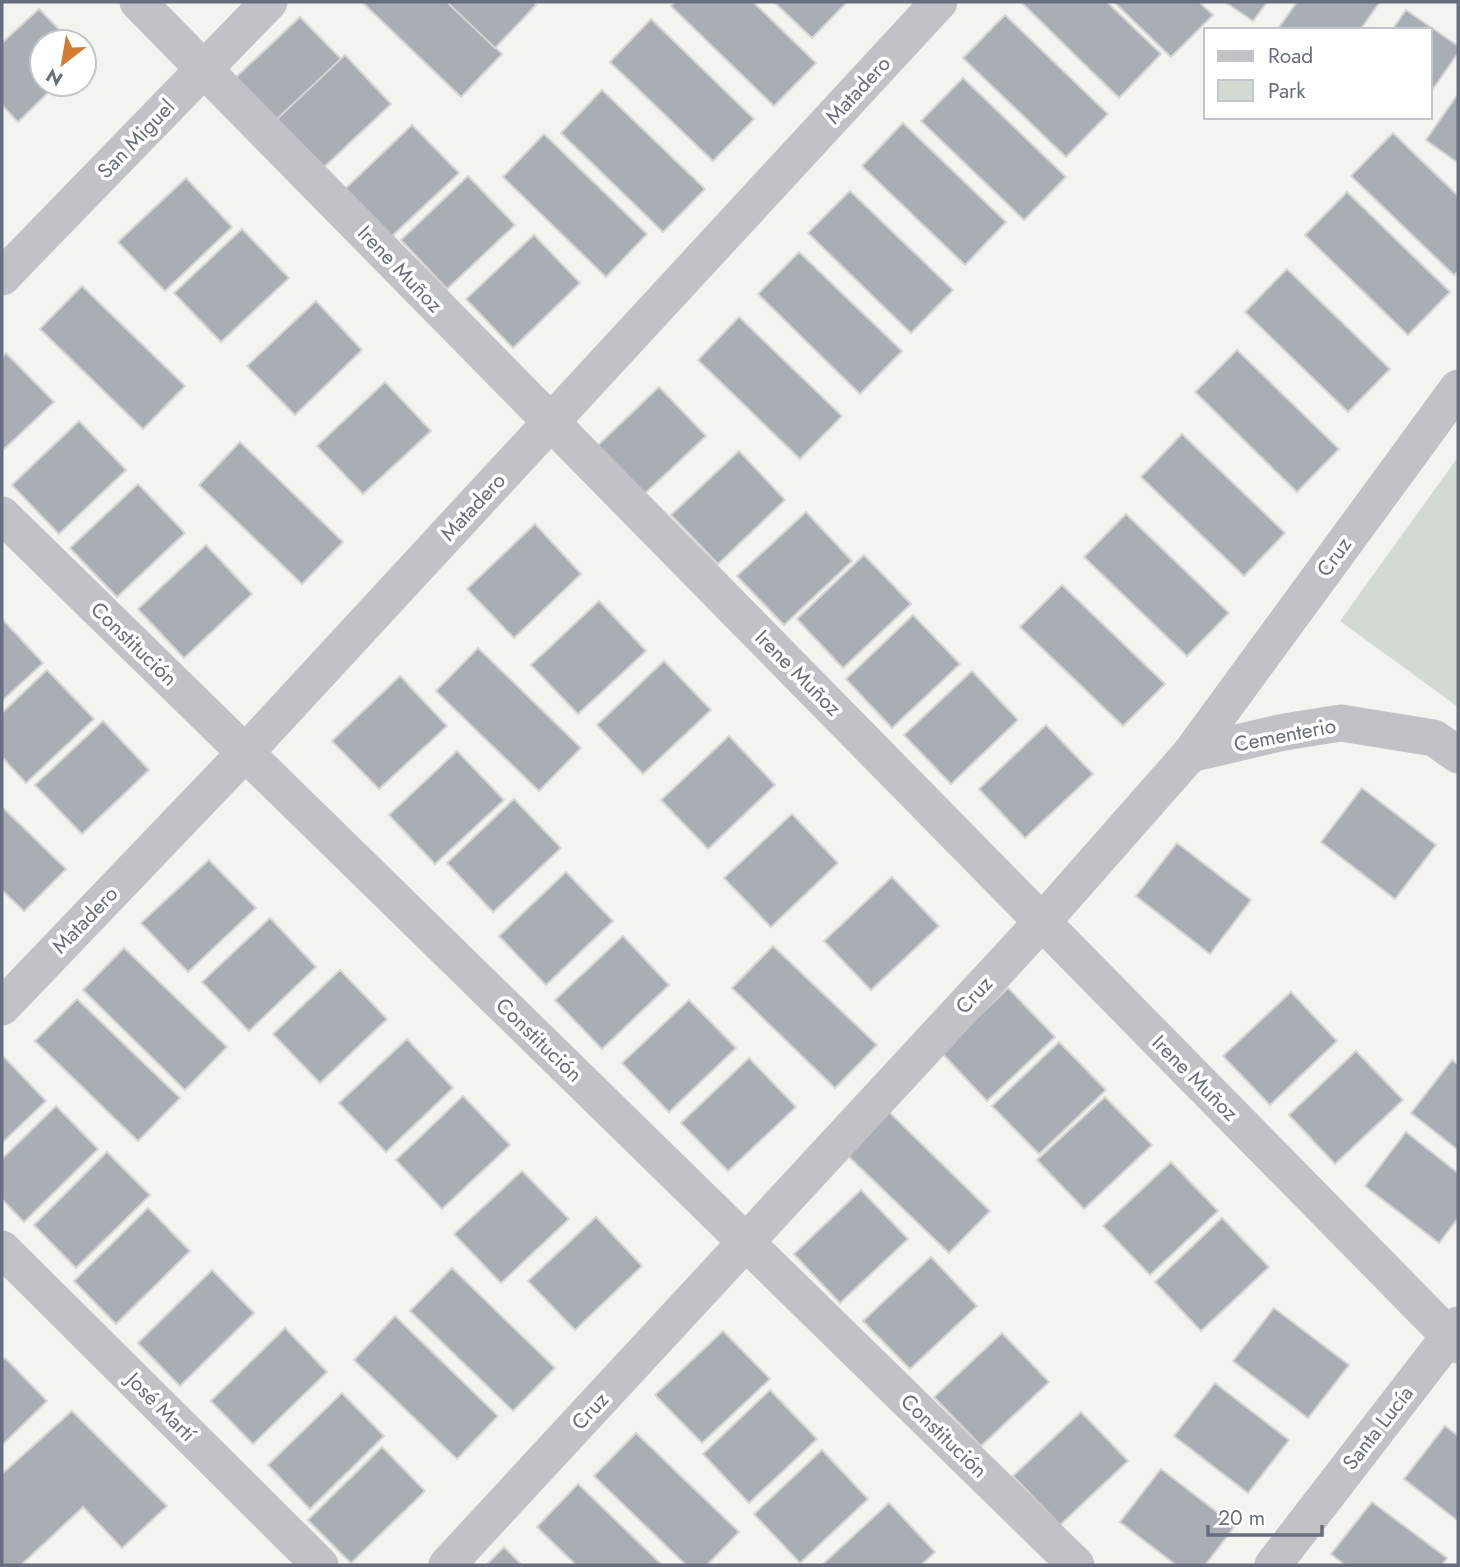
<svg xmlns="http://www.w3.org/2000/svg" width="1460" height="1567" font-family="Jost,sans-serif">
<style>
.green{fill:#d3dad2}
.building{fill:#a9adb4;stroke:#d5d5d3;stroke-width:2}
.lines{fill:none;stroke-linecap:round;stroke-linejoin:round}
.street{stroke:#c0c2c6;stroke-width:37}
.labels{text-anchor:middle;stroke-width:7;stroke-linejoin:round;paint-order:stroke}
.street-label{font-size:21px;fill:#666e7f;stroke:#fff}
</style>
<rect width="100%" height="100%" fill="#f3f4f0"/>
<polygon class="green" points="1458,457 1458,707 1340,621"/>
<g class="building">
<polygon points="362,2 449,2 502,54 461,97"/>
<polygon points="447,2 533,2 536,5 495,48"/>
<polygon points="675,2 753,2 816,63 774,106 671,6"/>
<polygon points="774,2 847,2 812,38"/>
<polygon points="1021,2 1107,2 1161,54 1119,98"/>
<polygon points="1114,2 1199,2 1213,15 1171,57"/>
<polygon points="1225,2 1267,2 1253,21"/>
<polygon points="1297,2 1380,2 1360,30 1277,30"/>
<polygon points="39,9 71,42 42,42 42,84 57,84 18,122 2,105 2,43"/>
<polygon points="1406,10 1458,46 1458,53 1430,93 1430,30 1392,30"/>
<polygon points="1005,15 1108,114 1066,157 963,58"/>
<polygon points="300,17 347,65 280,129 233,80"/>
<polygon points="651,19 754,119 713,161 610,62"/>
<polygon points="345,55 391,104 323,168 277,119"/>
<polygon points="963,78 1066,177 1024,220 921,121"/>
<polygon points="602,90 705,189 663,232 561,133"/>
<polygon points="1458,94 1458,163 1426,140"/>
<polygon points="903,123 1006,222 965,265 862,166"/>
<polygon points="412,125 459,173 391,237 345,189"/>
<polygon points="1393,133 1458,196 1458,271 1454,275 1351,176"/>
<polygon points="544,134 647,234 606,277 503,177"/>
<polygon points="468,176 515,225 447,289 401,240"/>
<polygon points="186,178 232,227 165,291 118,242"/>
<polygon points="850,191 953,290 911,333 808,233"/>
<polygon points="1347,192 1450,292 1408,335 1305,235"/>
<polygon points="242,229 289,278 221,342 174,293"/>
<polygon points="534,235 580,283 513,348 466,299"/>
<polygon points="799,252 902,351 860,394 758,294"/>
<polygon points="1287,269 1390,369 1348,412 1245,312"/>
<polygon points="82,286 185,386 143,429 40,329"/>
<polygon points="316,301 362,350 295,415 247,366"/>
<polygon points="739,317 842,416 800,459 698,360"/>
<polygon points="1237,350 1339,449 1297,492 1195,392"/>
<polygon points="6,353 54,402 2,451 2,358"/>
<polygon points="385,382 431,431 363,494 317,446"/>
<polygon points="659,387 706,436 638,500 591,452"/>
<polygon points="79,421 126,470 59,534 12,485"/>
<polygon points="1182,434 1285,533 1244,576 1141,477"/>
<polygon points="240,442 343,542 302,584 199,485"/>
<polygon points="739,451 785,500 718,564 671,515"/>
<polygon points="138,484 185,533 117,597 70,548"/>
<polygon points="806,512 852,561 784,625 737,576"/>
<polygon points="1126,514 1229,613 1187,656 1084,557"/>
<polygon points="535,524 581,574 514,638 467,589"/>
<polygon points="206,545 252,594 184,658 138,609"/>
<polygon points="864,555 911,604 843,668 797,619"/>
<polygon points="1062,585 1165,684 1123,726 1020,627"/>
<polygon points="599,601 646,651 578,714 531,665"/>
<polygon points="913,615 960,664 892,728 846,679"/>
<polygon points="2,619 43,663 2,701"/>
<polygon points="478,648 581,748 539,791 436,691"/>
<polygon points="664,661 711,710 643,774 597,725"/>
<polygon points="47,670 94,719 26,783 2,757 2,713"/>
<polygon points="972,671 1018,720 951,784 904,735"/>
<polygon points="400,676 447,726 379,789 332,741"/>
<polygon points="103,721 149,770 82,834 35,785"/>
<polygon points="1046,725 1093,774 1025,838 979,789"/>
<polygon points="729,736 775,785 708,849 661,800"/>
<polygon points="457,751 504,800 435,864 389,815"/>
<polygon points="1362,788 1436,845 1395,899 1321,842"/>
<polygon points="514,799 561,848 493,912 447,863"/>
<polygon points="2,807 66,869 24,911 2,890"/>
<polygon points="792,814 838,863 771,927 724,878"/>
<polygon points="1177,843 1251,900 1210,954 1136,896"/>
<polygon points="209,860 256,908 188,972 141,923"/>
<polygon points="566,872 613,921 546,985 499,936"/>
<polygon points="892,877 939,926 871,990 824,941"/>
<polygon points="270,918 316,967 249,1031 202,982"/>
<polygon points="623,936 669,985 602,1049 555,1000"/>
<polygon points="773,946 877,1045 835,1088 732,988"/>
<polygon points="124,948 227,1047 185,1090 83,990"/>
<polygon points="340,970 387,1019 320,1083 273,1034"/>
<polygon points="1008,988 1055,1037 987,1101 941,1052"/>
<polygon points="1291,992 1337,1041 1270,1105 1223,1056"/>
<polygon points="77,999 180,1098 138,1141 35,1041"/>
<polygon points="689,1000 736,1048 669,1112 622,1063"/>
<polygon points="407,1039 453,1088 386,1152 339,1103"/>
<polygon points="1059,1042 1106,1090 1039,1154 992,1106"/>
<polygon points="1356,1051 1403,1100 1335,1164 1289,1115"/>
<polygon points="4,1057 46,1101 2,1143 2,1059"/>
<polygon points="749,1058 796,1107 728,1171 681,1123"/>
<polygon points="1452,1060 1458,1065 1458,1150 1411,1113"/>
<polygon points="463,1096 510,1145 442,1209 396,1160"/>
<polygon points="1105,1097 1152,1145 1084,1209 1037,1160"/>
<polygon points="56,1106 98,1149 24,1222 2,1199 2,1159"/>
<polygon points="888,1111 990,1211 949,1253 846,1154"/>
<polygon points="1406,1132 1458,1173 1458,1218 1439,1243 1365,1186"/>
<polygon points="107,1152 150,1195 76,1268 34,1225"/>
<polygon points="1171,1162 1218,1211 1150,1275 1103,1226"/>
<polygon points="522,1171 569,1219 501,1283 454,1234"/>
<polygon points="861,1190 908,1239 840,1303 794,1254"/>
<polygon points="148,1208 190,1251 116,1324 74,1281"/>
<polygon points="596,1217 642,1266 575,1330 528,1281"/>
<polygon points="1222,1218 1269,1267 1201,1331 1155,1282"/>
<polygon points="931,1257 977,1306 910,1369 863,1321"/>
<polygon points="452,1268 555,1368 513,1411 410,1311"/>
<polygon points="212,1270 254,1313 180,1386 138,1343"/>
<polygon points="1274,1308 1349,1365 1308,1418 1233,1361"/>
<polygon points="395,1316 498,1416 457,1459 354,1360"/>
<polygon points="285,1328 327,1372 253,1444 211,1401"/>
<polygon points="723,1331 770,1379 702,1443 655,1395"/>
<polygon points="1002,1333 1049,1382 981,1446 934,1397"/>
<polygon points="5,1358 47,1401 2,1445 2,1361"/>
<polygon points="1215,1383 1289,1440 1248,1493 1174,1436"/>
<polygon points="770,1390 817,1439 749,1503 703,1454"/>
<polygon points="342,1393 384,1436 310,1509 268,1465"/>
<polygon points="72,1411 167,1506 122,1548 83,1507 21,1565 2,1565 2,1474"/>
<polygon points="1081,1412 1128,1461 1060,1525 1013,1476"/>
<polygon points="1445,1426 1458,1436 1458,1521 1404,1479"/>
<polygon points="636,1433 739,1532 707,1565 686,1565 594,1476"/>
<polygon points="382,1447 425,1491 351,1563 308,1520"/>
<polygon points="822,1450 868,1499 800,1563 754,1514"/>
<polygon points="1161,1469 1235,1526 1205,1565 1176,1565 1120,1522"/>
<polygon points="578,1484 662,1565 576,1565 537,1527"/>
<polygon points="1372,1502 1447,1558 1442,1565 1345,1565 1331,1554"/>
<polygon points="889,1503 935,1552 921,1565 822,1565"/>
<polygon points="504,1547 522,1565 486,1565"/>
</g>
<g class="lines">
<g class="street">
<polyline points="138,2 1458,1345"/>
<polyline points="2,277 269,2"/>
<polyline points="2,515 1076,1565"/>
<polyline points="1190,754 1284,732 1341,723 1434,738 1458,755"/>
<polyline points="2,1007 245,753 939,2"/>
<polyline points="2,1249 320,1565"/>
<polyline points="447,1565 1042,922 1190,754 1458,388"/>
<polyline points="1273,1565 1458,1325"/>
</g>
</g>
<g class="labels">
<g class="street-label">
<text transform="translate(858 90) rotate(-47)" y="7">Matadero</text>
<text transform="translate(136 139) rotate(-46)" y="7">San Miguel</text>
<text transform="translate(400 269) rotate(46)" y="7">Irene Muñoz</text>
<text transform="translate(473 507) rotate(-47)" y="7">Matadero</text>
<text transform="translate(1334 557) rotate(-54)" y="7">Cruz</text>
<text transform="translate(134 644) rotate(44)" y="7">Constitución</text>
<text transform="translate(798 673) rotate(45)" y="7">Irene Muñoz</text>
<text transform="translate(1285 735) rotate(-11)" y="7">Cementerio</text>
<text transform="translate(85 920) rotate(-46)" y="7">Matadero</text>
<text transform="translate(974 995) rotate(-47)" y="7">Cruz</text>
<text transform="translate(539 1040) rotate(44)" y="7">Constitución</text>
<text transform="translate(1195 1078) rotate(45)" y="7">Irene Muñoz</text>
<text transform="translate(161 1407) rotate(45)" y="7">José Martí</text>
<text transform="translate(590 1411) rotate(-47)" y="7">Cruz</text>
<text transform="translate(1378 1428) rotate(-52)" y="7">Santa Lucía</text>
<text transform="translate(944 1436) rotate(44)" y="7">Constitución</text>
</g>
</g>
<rect width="1460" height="1567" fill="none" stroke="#666e7f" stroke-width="7"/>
<rect x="1204" y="28" width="228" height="91" fill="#ffffff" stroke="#c2c5cc" stroke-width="2"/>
<rect x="1218" y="51" width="35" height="10" fill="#c0c2c6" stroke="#c2c5cc" stroke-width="2"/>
<text x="1268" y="63" font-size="21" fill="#666e7f">Road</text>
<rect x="1218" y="80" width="35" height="21" fill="#d3dad2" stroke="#c2c5cc" stroke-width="2"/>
<text x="1268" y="98" font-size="21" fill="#666e7f">Park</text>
<g transform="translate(63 63) rotate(211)"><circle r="33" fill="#ffffff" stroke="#c2c5cc" stroke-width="2"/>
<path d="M0-5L12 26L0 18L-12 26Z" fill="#d27b32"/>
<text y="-10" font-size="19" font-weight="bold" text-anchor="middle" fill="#666e7f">N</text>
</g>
<path d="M1208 1525v10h114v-10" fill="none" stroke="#666e7f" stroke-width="3.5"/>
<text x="1218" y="1525" font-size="21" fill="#666e7f" stroke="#ffffff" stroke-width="5" paint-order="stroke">20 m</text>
</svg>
